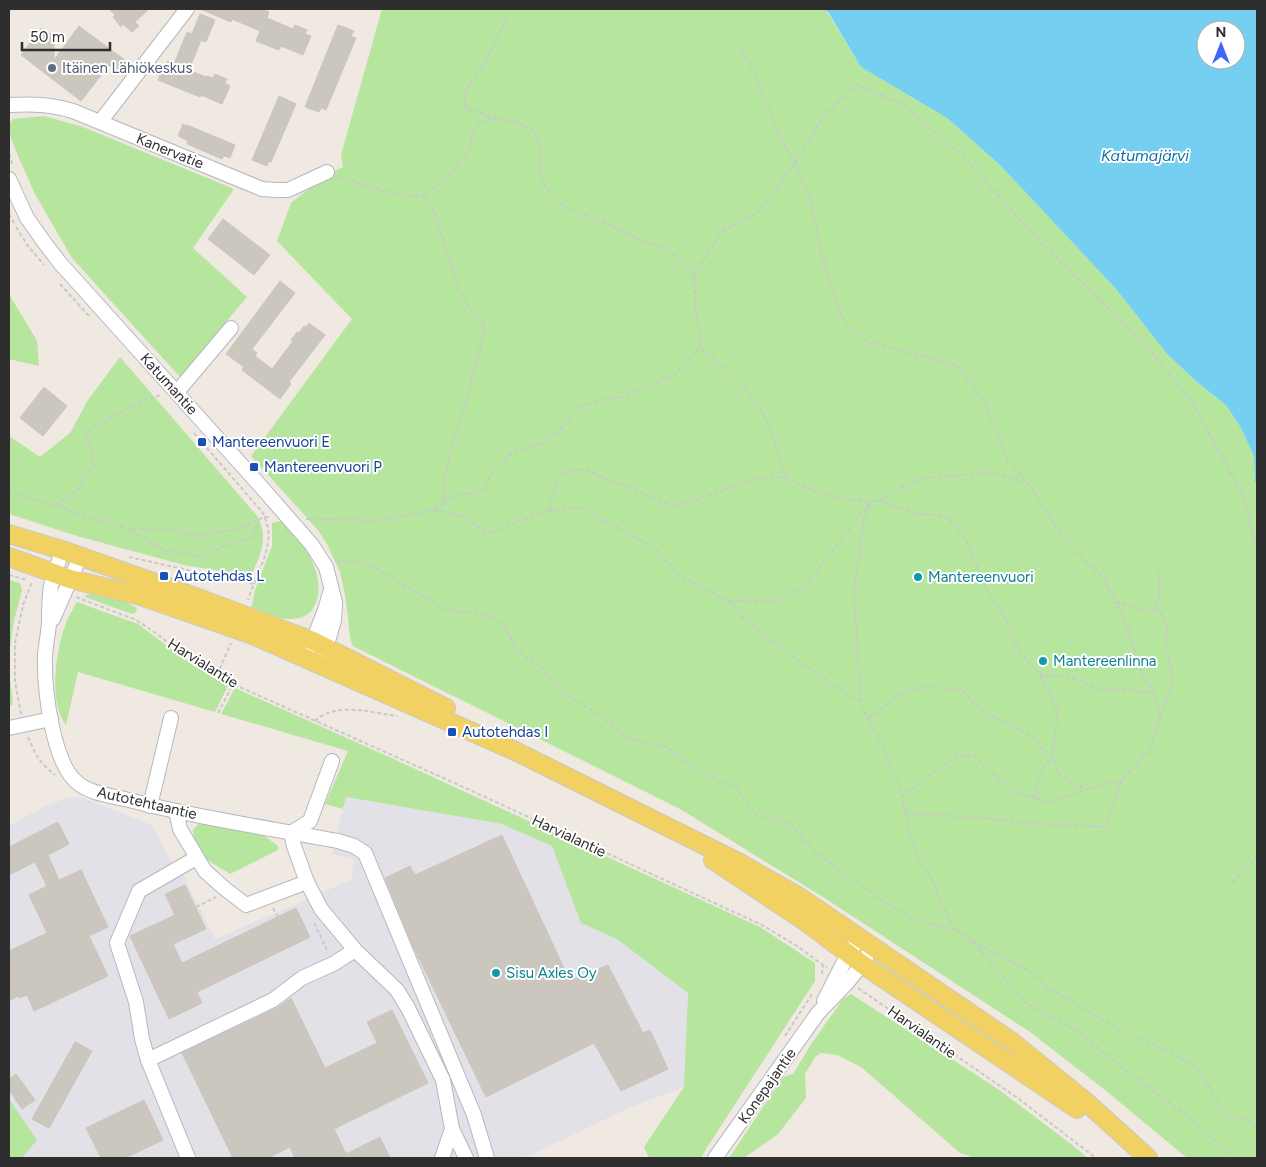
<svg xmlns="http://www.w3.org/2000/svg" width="1266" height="1167" font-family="Figtree,sans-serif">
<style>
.industrial{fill:#e3e1e8}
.green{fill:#b6e59e}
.water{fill:#75cff0;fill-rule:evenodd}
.building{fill:#cbc7bf;stroke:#cbc5ba}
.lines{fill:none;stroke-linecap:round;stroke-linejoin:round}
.minor-casing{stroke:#b4b7c1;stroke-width:16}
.major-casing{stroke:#c9c9c9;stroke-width:20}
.path{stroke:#c9c9c9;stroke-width:2;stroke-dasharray:4 2.5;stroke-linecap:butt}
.minor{stroke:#fff;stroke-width:14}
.major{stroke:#f2d163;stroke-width:18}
.service-dot{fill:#5c6f8a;stroke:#fff;stroke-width:2}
.transit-dot{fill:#1a4fb4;stroke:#fff;stroke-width:2}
.culture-dot{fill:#0f9aa8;stroke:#fff;stroke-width:2}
.labels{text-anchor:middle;stroke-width:4;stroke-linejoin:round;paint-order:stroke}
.service-label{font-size:15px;fill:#4e5e75;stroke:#fff;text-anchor:start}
.street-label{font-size:15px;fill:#2e2e2e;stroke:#fff}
.transit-label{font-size:15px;fill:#164399;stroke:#fff;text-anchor:start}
.culture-label{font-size:15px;fill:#0d838f;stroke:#fff;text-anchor:start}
.water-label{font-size:16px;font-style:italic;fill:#0d6fa3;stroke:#fff}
</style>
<rect width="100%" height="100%" fill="#efe9e1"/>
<polygon class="industrial" points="70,797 83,798 152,825 177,873 182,872 215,939 351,880 354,859 332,854 346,797 502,824 552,846 582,923 617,939 688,993 684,1087 631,1107 525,1158 22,1158 37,1140 9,1101 9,826 47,805"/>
<g class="green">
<polygon points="382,9 821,9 827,12 861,67 947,118 1000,165 1116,289 1167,354 1197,382 1226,405 1241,428 1254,456 1255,482 1257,483 1257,1158 1187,1158 1105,1090 1030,1032 823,897 680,809 353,646 350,638 348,617 345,595 340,572 326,542 317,529 251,456 352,319 277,241 291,203 325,176 343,167 341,155"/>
<polygon points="44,116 83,127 234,189 193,248 247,297 180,377 72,258 35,194 19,158 9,133 9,124 13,119"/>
<polygon points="9,294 37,341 39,366 9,359"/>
<path d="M120,357L258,517C261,523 263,530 263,537C264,547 256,567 250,576L184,565L77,536L9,514V436L40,457L70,433L88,400Z"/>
<path d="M281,521C291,532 302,543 310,557C316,568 320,582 318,595C312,631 274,618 251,610L255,590L272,546V523Z"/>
<polygon points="9,580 20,583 22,590 14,621 9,655 9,673 13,701 12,705 9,706"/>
<polygon points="94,594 118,598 137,608 135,613 132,614 85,597 86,595"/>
<path d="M77,602L138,624L191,664L228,686L215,712L78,672L66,725C48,702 56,649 66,623C69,615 73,609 77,602Z"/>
<polygon points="235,688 387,756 760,927 815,963 815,981 706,1149 701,1158 649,1158 644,1147 684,1087 688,993 617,939 581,923 552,846 502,824 346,797 343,809 325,804 348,751 221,714"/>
<polygon points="199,823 259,832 278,846 278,850 230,874 206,859 195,845 193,830"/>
<polygon points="851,994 998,1089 1067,1141 1088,1158 975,1158 960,1153 861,1067 837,1055 821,1053 815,1057 805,1074 806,1098 778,1134 744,1158 729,1158 783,1077 793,1074 812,1043 843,999"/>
<polygon points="9,1099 37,1140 22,1158 9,1158"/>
</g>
<path class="water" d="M821,9H1257V483L1255,482L1254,456L1241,428L1226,405L1197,382L1167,354L1116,289L1000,165L947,118L861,67L828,12ZM1206,30H1236V60H1206Z"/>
<g class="building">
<polygon points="109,9 149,9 135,22 139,26 132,32 123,24 121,27 113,17 115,15"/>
<polygon points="200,9 261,9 269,12 267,18 293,29 295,25 307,30 305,34 311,36 303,55 281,46 279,50 256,41 260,31 232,19 231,22"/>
<polygon points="200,14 215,20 206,42 201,40 189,70 206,77 207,76 213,78 215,74 227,79 225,83 230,86 222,104 201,95 200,97 158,80 165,64 166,64 168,61 174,64 187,32 192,34"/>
<polygon points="338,25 354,31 351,36 356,38 326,110 321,108 319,112 305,107"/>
<polygon points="79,26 126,61 118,71 109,65 81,101 21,55 40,29 44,29 54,36 54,60"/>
<polygon points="279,96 296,104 271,162 269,161 267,166 252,160"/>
<polygon points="183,124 186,126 187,125 235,145 230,158 224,156 222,159 187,144 188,141 178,136"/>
<polygon points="223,219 270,255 254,275 208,239"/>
<polygon points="280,281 295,293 252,349 257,353 255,356 272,369 293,341 291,340 297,332 299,333 304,326 306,327 309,323 325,335 289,382 291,384 280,399 242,370 244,367 226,354"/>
<polygon points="44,387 67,406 43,436 20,418"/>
<polygon points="58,822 69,844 48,855 59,880 81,870 108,927 89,936 108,976 34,1011 27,995 19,998 18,996 9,1001 9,951 47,933 29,895 47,886 35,862 9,875 9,847"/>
<polygon points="502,835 570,981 608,965 643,1033 650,1030 668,1069 621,1091 594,1043 486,1097 413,946 385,878 410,866 415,875"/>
<polygon points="185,885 206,929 173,944 182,963 296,908 310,937 197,992 202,1003 169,1019 130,936 175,915 165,894"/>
<polygon points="291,998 325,1068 377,1043 367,1022 392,1010 428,1083 334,1129 346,1154 380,1137 390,1158 295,1158 290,1147 268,1158 233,1158 182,1053 277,1008"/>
<polygon points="75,1042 92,1051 49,1128 32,1119"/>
<polygon points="16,1074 35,1100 22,1109 9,1090 9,1079"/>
<polygon points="144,1100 163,1140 125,1158 101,1158 86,1128"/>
</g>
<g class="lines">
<g class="minor-casing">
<g id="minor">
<path d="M9,105C33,104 49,104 73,111L262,189L276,190H288L327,172"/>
<polyline points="100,122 187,9"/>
<polyline points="9,179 27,218 44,242 60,263 256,481 312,545 326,567 335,602 334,620 324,655"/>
<polyline points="177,392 231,328"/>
<path d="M62,550C59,562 54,574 51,586C49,598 49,612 49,624C48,634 46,644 45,655C44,686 52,765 79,784C92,794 113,796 129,800C198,818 269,828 338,841L354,846L365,853L474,1115L487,1158"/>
<polyline points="53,619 80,557"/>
<polyline points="309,651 325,610 330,593"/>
<polyline points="9,728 51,719"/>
<polyline points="150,806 171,718"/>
<polyline points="176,811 180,829 205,871 224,888 246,905 307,882 294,846 291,833 310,821 332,761"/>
<polyline points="307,882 321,909 355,950 397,990 408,1008 443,1080 452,1129 442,1158"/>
<polyline points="824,1001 848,954 854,946"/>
<polyline points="148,1060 273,1000 302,978 333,964 355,950"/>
<polyline points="452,1129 466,1158"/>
<polyline points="188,1158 148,1060 142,1039 136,1002 117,943 139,891 196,858"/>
<polyline points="715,1158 818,1013 847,983 862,964 872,947"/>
</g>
</g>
<g class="major-casing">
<g id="major">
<polyline points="9,534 62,550 198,598 313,641 446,708"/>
<polyline points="9,557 70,579 141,596 253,635 515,751 738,862 801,898 1011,1041 1085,1101 1148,1158"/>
<polyline points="713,860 806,922 862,964 1077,1109"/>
</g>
</g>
<g class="path">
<polyline points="742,50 759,83 779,136 795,163 811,200 819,244 831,284 844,321 866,341 958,366 983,400 1008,460 1028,483 1068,545 1104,578 1128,627 1141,673 1154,693 1160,716 1150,749 1122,780 1086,789 1061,778 1052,758 1058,711 1040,674 1019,652 1009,624 989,594 965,538 949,519 938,515 918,514 878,501"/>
<polyline points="496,118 465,108 465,92 486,61 507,18"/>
<polyline points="9,154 13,166"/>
<path d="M339,176C360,183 400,199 421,195"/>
<polyline points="9,214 14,223"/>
<polyline points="16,227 28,246 44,265"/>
<polyline points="694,275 721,232 760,211 795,163 825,114 857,85 902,104 963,156 1041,243 1094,294 1153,354 1193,404 1243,496 1257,549"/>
<polyline points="60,284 89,316"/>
<path d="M194,433L263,513C264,516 266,520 267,524C274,547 255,578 248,600"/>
<polyline points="9,490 25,497 56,505 86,517 110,523 130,530 166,528 198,536 212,533 236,530 264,517 271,517"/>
<polyline points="872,501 878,501 898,489 920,479 943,476 995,473 1028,483"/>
<polyline points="56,505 76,491 93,466 93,457 86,437 86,431 147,399 161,395"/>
<polyline points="443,505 445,477 451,450 463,413 484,333 483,322 466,304 457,282 434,210 422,195 426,194 445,180 469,150 475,129 482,121 498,119 517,122 535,132 540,147 539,173 549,192 564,207 599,220 630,235 664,249 679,258 694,275 696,311 701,347"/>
<polyline points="435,510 460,515 488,533 548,511 580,508 623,530 654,548 683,578 728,601 742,617 805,666 860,702"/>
<polyline points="548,511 555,486 563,473 583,469 671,505 697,500 759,478 786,477"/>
<path d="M306,519H350L376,521L434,510L460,493L474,494L484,489L492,473L514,451L543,443L560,430L578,408L602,400L622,397L676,374L693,355L701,348C730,373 753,391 770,428C775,438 782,473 788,478C798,487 835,498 849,500C856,500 864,500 872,501L864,519L854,591L858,654L860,702L886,754L901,790L909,829L916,854L933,881L938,897L951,922L957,930L971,940L1025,1002L1076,1030L1114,1061L1181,1112L1236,1158"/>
<polyline points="131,531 163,550 201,556 237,541 253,539 258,521"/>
<polyline points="129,557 192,571 229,577 253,584"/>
<polyline points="337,562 361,562 379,570 444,609 491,616 505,627 518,652 543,668 561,692 598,714 629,739 668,747 700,773 735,787 755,814 790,824 814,851 836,868 891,906 920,922 957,930"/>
<polyline points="9,575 27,580"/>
<polyline points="76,597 136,620 153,631 179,651 217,675 233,684 459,785 762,925 797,946 827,968"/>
<polyline points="728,601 772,601 803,588 869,504"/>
<path d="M1116,602L1152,612C1163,601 1160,581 1158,567"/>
<polyline points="1157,607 1167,626 1166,642 1173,681 1160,716"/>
<polyline points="1040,674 1068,677 1102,690 1125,689 1154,693"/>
<polyline points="217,675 231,643"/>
<polyline points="218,713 233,684"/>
<polyline points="21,714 15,682 15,643 23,605 32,582"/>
<path d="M868,718C882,709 897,694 914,689C928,686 947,689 961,689L983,713L1007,722L1030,736L1052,758L1042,769L1034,798"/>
<path d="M315,721C336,701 372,713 397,716"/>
<path d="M28,737C36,756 39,762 55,775"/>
<polyline points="902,796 957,755 975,757 1014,793 1051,802 1086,789"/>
<polyline points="906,813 983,818 1038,824 1106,827 1122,780"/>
<polyline points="1228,887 1257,857"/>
<polyline points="196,907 216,897"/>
<polyline points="273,908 278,917"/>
<polyline points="314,923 328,952"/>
<polyline points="973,941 1031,972 1050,990 1072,1001 1121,1031 1164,1049 1199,1069 1225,1114 1247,1120 1257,1129"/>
<polyline points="822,974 823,964"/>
<polyline points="858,988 1019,1099 1096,1158"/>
<polyline points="785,1036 812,994"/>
</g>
<use href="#minor" class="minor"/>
<use href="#major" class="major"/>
</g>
<circle class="service-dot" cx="52" cy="68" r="5"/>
<g class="transit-dot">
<rect x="197" y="437" width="10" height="10" rx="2.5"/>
<rect x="249" y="462" width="10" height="10" rx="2.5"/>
<rect x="159" y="571" width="10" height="10" rx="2.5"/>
<rect x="447" y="727" width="10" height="10" rx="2.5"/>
</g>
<g class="culture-dot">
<circle cx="918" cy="577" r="5"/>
<circle cx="1043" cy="661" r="5"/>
<circle cx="496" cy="973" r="5"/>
</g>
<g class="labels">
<g class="service-label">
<text x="62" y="73">Itäinen Lähiökeskus</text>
</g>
<g class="street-label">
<text transform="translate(170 151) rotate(22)" y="5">Kanervatie</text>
<text transform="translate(169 384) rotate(48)" y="5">Katumantie</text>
<text transform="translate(203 663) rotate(32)" y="5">Harvialantie</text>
<text transform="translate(147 803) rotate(13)" y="5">Autotehtaantie</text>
<text transform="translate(569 836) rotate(25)" y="5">Harvialantie</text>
<text transform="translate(922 1032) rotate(35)" y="5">Harvialantie</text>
<text transform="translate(767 1086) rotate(-55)" y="5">Konepajantie</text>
</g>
<g class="transit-label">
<text x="212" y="447">Mantereenvuori E</text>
<text x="264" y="472">Mantereenvuori P</text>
<text x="174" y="581">Autotehdas L</text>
<text x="462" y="737">Autotehdas I</text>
</g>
<g class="culture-label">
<text x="928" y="582">Mantereenvuori</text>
<text x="1053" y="666">Mantereenlinna</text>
<text x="506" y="978">Sisu Axles Oy</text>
</g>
<g class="water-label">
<text x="1145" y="161">Katumajärvi</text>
</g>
</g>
<rect width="1266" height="1167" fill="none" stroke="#2e2e2e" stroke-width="20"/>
<g transform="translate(1221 45)"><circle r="24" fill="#ffffff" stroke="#ababab"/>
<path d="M0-4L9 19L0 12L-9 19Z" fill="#4264fb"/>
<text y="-8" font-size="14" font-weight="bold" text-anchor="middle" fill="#2e2e2e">N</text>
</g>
<path d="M22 42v8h88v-8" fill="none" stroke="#2e2e2e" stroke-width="2.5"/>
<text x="30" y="42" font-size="15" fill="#2e2e2e" stroke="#ffffff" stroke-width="4" paint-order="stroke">50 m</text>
</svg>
